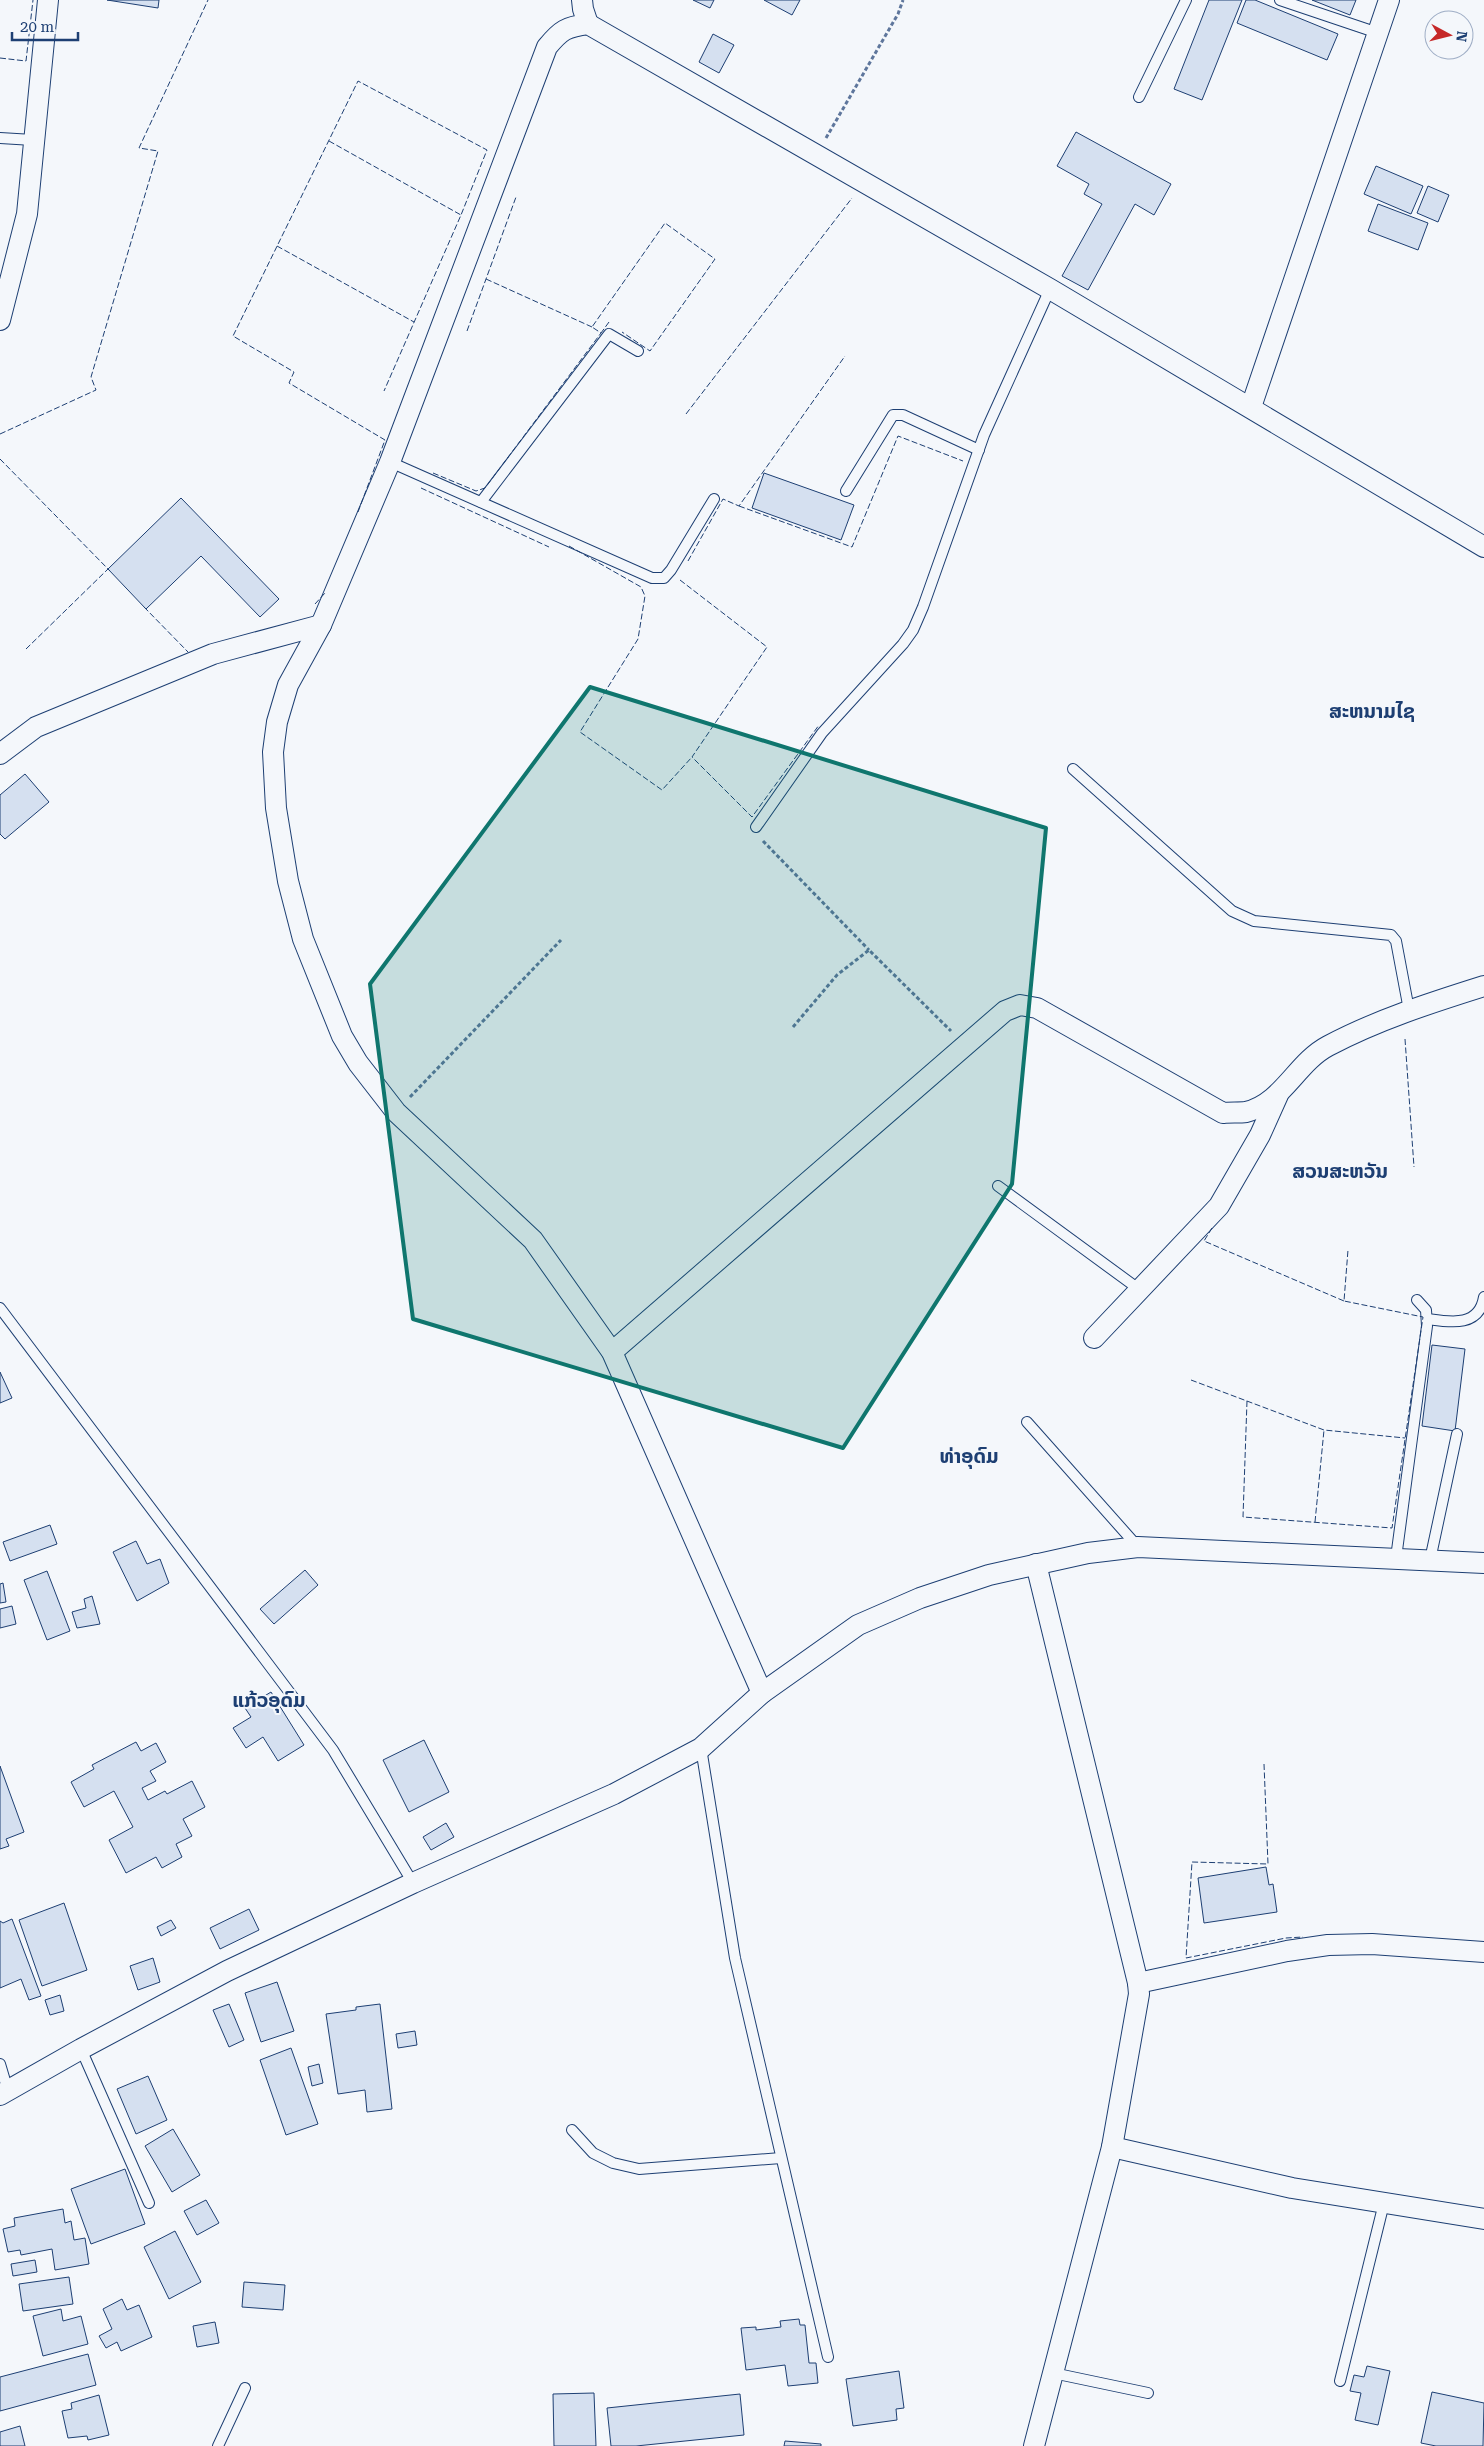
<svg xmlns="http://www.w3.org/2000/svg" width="1484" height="2446" font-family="'Roboto Serif','Noto Sans Lao',serif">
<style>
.building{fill:#d5e0f0;stroke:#1d3f73}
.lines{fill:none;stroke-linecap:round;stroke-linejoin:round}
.service-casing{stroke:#1d3f73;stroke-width:12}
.minor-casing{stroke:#1d3f73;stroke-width:22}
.path{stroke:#5e769c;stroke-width:3;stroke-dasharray:4 2.5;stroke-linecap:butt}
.service{stroke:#f4f7fb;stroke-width:10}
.minor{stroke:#f4f7fb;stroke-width:20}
.fence{stroke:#1d3f73;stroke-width:1;stroke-dasharray:6 2.5;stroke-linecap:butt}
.marked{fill:#0f766e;fill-opacity:0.2;stroke:#0f766e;stroke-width:4;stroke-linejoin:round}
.labels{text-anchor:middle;stroke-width:4;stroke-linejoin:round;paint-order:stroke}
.quarter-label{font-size:20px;font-weight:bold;fill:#1d3f73;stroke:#f4f7fb}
</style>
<rect width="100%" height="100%" fill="#f4f7fb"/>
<g class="building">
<polygon points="107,0 159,0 158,8"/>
<polygon points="693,0 714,0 710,8"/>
<polygon points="764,0 800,0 792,15"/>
<polygon points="1209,0 1242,0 1202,100 1174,89"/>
<polygon points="1246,0 1255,0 1338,34 1327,60 1237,23"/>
<polygon points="1312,0 1356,0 1350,15"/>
<polygon points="713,34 734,45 719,73 699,62"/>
<polygon points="1076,132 1171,184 1154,215 1135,204 1088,290 1062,276 1102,204 1084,194 1089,184 1057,166"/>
<polygon points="1376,166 1423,186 1411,214 1364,194"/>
<polygon points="1428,186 1449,195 1438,222 1417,213"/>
<polygon points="1378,204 1428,223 1418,250 1368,231"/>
<polygon points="764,473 854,505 841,540 752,508"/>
<polygon points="181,498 279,599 260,617 201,556 146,609 108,569"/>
<polygon points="25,774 49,802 5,839 0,834 0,795"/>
<polygon points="1432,1345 1465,1349 1455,1431 1422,1426"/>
<polygon points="0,1372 12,1398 0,1403"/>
<polygon points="50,1525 57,1544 10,1561 3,1542"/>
<polygon points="136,1541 147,1564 160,1559 169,1583 137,1601 113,1552"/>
<polygon points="305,1570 318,1585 274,1624 260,1609"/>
<polygon points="47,1571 70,1631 47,1640 24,1580"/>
<polygon points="3,1583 6,1602 0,1603 0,1584"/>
<polygon points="92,1596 100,1624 77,1628 72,1612 86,1608 84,1599"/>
<polygon points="12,1606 16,1624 0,1628 0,1609"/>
<polygon points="271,1692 304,1745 278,1761 263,1737 246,1748 233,1728 251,1717 245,1708"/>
<polygon points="424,1740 449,1792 409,1812 383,1760"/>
<polygon points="136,1742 141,1751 156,1743 166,1762 150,1771 156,1781 142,1788 148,1800 165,1791 167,1794 192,1781 205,1807 183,1819 192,1836 176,1844 182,1857 162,1868 156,1857 126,1873 109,1840 133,1827 114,1791 84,1807 71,1782 94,1769 92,1765"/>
<polygon points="0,1766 24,1832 6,1839 9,1846 0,1849"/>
<polygon points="446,1823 454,1837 431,1850 423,1837"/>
<polygon points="1266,1867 1269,1885 1273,1884 1277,1912 1204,1923 1198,1878"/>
<polygon points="64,1903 87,1970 42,1986 19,1920"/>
<polygon points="249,1909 259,1930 220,1949 210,1928"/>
<polygon points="12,1919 41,1996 29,2000 21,1979 0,1988 0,1921 3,1923"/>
<polygon points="171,1920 176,1928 161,1936 157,1927"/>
<polygon points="153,1958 160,1982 138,1990 130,1966"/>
<polygon points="277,1982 294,2031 261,2042 245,1993"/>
<polygon points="60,1995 64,2011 50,2015 45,2000"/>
<polygon points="229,2004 244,2040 229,2047 213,2010"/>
<polygon points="380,2004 392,2109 367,2112 365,2090 338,2094 326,2014 356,2010 356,2007"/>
<polygon points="415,2031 417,2045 398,2048 396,2034"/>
<polygon points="291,2048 318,2124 286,2135 260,2060"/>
<polygon points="319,2064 323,2083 312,2086 308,2067"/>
<polygon points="148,2076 167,2120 136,2134 117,2089"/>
<polygon points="173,2129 200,2175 172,2192 145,2146"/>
<polygon points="125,2169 145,2224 91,2244 71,2189"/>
<polygon points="206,2200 219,2223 197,2235 184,2211"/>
<polygon points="63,2209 65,2223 71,2221 74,2240 85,2238 89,2264 55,2270 52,2249 21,2255 20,2250 8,2252 3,2229 15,2226 14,2218"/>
<polygon points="175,2231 201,2282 169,2299 144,2247"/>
<polygon points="35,2260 37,2272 13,2276 11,2264"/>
<polygon points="69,2277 73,2304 23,2311 19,2284"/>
<polygon points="244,2282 285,2285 283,2310 242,2307"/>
<polygon points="122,2299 127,2310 139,2305 152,2337 121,2351 117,2342 106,2348 99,2336 112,2329 103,2309"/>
<polygon points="61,2309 63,2321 81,2316 88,2344 43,2356 33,2316"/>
<polygon points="799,2319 800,2325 805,2325 809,2363 816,2363 818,2383 788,2386 785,2365 746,2370 741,2328 756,2327 756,2330 781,2327 780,2321"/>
<polygon points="215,2322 219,2343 197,2347 193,2326"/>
<polygon points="88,2354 96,2385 0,2411 0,2377"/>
<polygon points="1367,2366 1390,2371 1378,2425 1355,2420 1361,2393 1350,2391 1354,2375 1364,2377"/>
<polygon points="899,2371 904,2408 896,2409 897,2420 853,2426 846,2379"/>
<polygon points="1432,2392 1484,2403 1483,2446 1436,2446 1421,2443"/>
<polygon points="594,2393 596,2446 554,2446 553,2394"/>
<polygon points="740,2394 744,2435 636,2446 611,2446 607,2408"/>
<polygon points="99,2395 109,2435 88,2440 87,2436 68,2438 62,2411 72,2409 71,2403"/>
<polygon points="20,2426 25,2446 0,2446 0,2432"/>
<polygon points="785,2441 821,2444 821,2446 784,2446"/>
</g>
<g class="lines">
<g class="service-casing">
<g id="service">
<polyline points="1280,0 1378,33"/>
<polyline points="1139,97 1186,0"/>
<polyline points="0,138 33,140"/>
<polyline points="390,462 652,578 664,578 671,570 714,499"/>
<polyline points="846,491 893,415 903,415 979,450"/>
<polyline points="481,502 609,334 638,351"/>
<polyline points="1073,769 1223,903 1232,911 1254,921 1391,935 1396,941 1409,1010"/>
<polyline points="756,827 822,733 903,644 913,630 923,607 984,435 1050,289"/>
<polyline points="998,1186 1140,1290"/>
<polyline points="0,1308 333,1750 413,1883"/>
<path d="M1428,1319C1449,1322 1479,1328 1484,1297"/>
<polyline points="1027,1422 1138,1547"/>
<polyline points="1396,1558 1427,1326 1426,1310 1417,1300"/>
<polyline points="1430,1560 1457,1434"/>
<polyline points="701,1748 735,1958 828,2357"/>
<polyline points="81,2049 149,2203"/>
<polyline points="0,2064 8,2091"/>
<polyline points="572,2130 593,2153 613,2163 639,2169 781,2158"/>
<polyline points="1053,2373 1148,2393"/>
<polyline points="1340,2381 1384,2203"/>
<polyline points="218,2446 245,2388"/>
</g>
</g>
<g class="minor-casing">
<g id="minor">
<polyline points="582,0 583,9 588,24"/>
<polyline points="0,320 27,214 48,0"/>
<polyline points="1251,407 1389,0"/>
<polyline points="0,754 36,727 213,654 321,625"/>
<polyline points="1094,1338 1219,1206 1260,1135 1278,1095"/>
<path d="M612,1352L1005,1011L1020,1005L1037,1008L1223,1113C1230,1112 1239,1113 1246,1112C1283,1103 1296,1063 1328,1046C1377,1020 1430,1003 1484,986"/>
<path d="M762,1693L612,1352L533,1240L396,1112L358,1063L342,1036L303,939L288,881L276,808L273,752L277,722L288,685L321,625L390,462L547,47C561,30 566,27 588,24L1050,289L1484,547"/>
<polyline points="1138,1983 1287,1951 1328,1945 1372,1944 1484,1952"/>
<polyline points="0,2095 81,2049 227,1971 413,1883 614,1794 701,1748 762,1693 858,1625 920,1598 989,1575 1088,1553 1138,1547 1484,1563"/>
<polyline points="1112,2147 1292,2188 1484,2219"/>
<polyline points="1034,2446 1112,2147 1139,1994 1138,1983 1036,1564"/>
</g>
</g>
<g class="path">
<polyline points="826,138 898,14 903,0"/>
<polyline points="763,841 869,950"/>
<polyline points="793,1027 837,975 869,950 951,1031"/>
<polyline points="410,1097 561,940"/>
</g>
<use href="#service" class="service"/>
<use href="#minor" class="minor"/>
<g class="fence">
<polyline points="0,58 26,61 33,0"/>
<polyline points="329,141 461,215"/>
<polyline points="277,246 414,322"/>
<polyline points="486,279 592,327"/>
<polyline points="609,322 601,333 592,327 665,223 715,259 650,351 622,332"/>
<polyline points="467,331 516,197"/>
<polyline points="686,414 852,198"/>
<polyline points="0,434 96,390 91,377 158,151 139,148 208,0"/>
<polyline points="0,459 110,571"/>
<polyline points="433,473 476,491 485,488 601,333"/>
<polyline points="421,488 549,547"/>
<polyline points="739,506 852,547 898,436 963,461"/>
<polyline points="358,512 385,440 289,383 294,372 233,336 358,81 487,150 461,215 384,391"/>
<polyline points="569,546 641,587 645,596 638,639 580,732 662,790 692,757"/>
<polyline points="688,561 723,499 739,506 845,356"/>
<polyline points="680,580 767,647 692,757 752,817 819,725"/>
<polyline points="315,604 325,593"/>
<polyline points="144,607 188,652"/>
<polyline points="26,649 108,569"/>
<polyline points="1405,1039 1414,1167"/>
<polyline points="1212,1228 1204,1241 1344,1301"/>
<polyline points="1191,1380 1324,1430 1405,1438"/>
<polyline points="1247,1401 1243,1517 1392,1528 1423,1317 1344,1301 1348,1250"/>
<polyline points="1315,1522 1324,1430"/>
<polyline points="1264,1764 1268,1864 1192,1862 1186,1958 1286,1938 1303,1937"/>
</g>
</g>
<path class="marked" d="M590,687L1046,828L1012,1184L843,1448L413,1319L370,984Z"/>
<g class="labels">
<g class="quarter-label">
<text x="1372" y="718">ສະຫນາມໄຊ</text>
<text x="1340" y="1178">ສວນສະຫວັນ</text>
<text x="969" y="1463">ທ່າອຸດົມ</text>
<text x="269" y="1707">ແກ້ວອຸດົມ</text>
</g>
</g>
<g transform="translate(1449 35) rotate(97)"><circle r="24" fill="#f4f7fb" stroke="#9eadc5"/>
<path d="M0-4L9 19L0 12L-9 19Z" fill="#c62828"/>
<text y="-8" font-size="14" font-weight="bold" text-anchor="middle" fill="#1d3f73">N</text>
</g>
<path d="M12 32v8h66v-8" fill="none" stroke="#1d3f73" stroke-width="2.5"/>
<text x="20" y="32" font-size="15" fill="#1d3f73" stroke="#f4f7fb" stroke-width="4" paint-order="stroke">20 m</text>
</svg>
